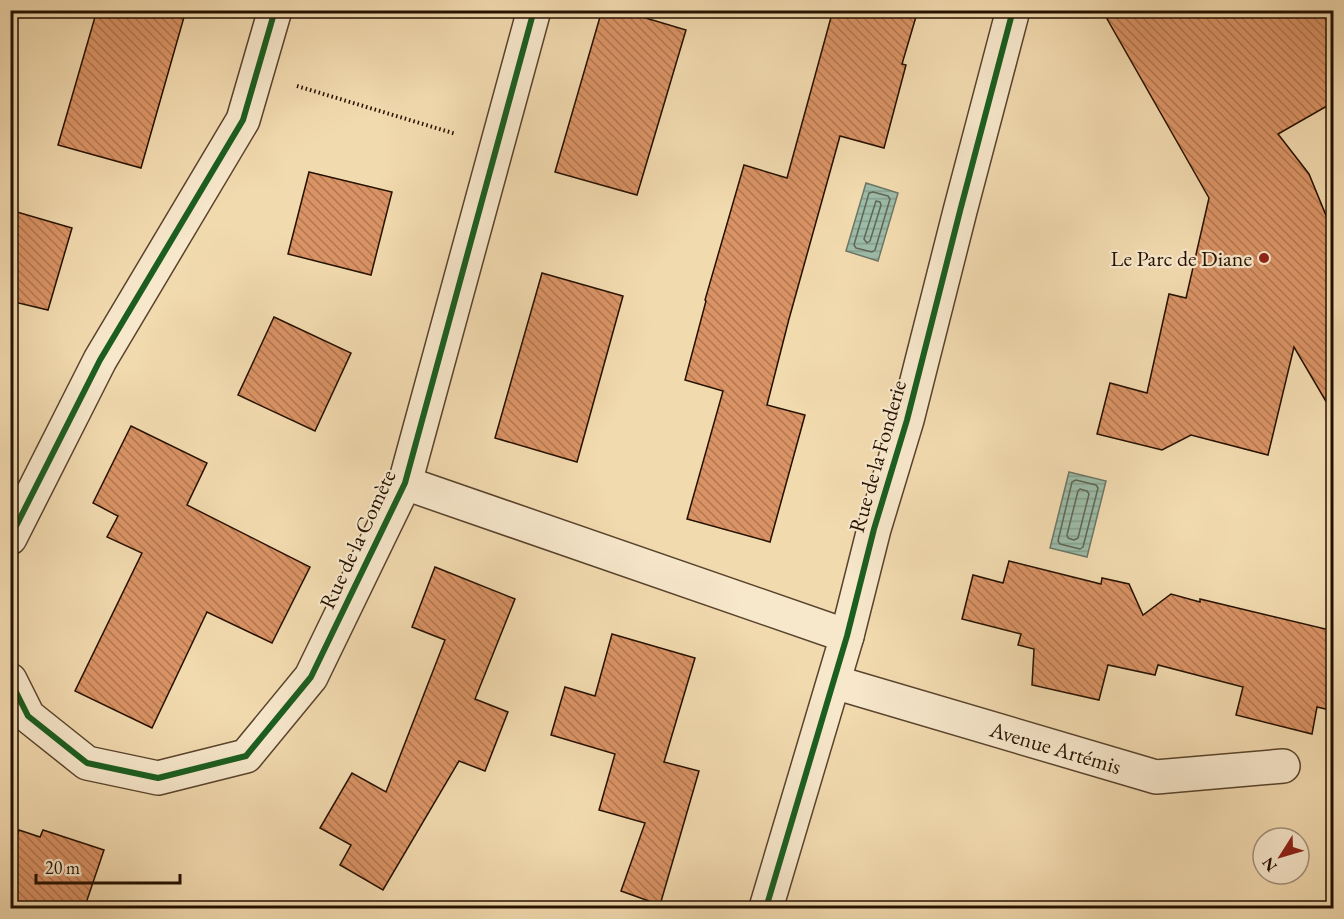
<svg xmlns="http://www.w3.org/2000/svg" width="1344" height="919" font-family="'EB Garamond',serif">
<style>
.water{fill:url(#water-rules);stroke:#6c7765;stroke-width:1.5}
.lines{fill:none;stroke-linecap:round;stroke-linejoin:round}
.shore{stroke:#606654;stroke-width:1.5}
.building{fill:url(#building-back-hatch);stroke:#251100;stroke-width:1.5}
.minor-casing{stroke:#58432c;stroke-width:36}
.path{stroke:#251100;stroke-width:4;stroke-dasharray:1.5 3;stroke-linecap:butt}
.minor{stroke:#f7e7cb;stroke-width:33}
.cycleway-casing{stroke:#f7e7cb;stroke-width:10}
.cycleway{stroke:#1b5e20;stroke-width:6}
.poi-dot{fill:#8f2418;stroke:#f7e7cb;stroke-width:2}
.labels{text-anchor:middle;stroke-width:4.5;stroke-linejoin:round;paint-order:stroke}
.poi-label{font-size:22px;fill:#251100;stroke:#f7e7cb;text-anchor:end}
.street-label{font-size:22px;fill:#251100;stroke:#f7e7cb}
</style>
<defs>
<pattern id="water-rules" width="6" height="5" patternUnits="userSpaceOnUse" patternTransform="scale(1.5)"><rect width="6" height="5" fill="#9cbba8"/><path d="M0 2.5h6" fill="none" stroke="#86a08f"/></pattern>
<pattern id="building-back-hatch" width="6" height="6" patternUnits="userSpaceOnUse" patternTransform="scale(1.5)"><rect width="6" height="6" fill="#da9365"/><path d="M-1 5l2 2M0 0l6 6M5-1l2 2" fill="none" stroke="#b17751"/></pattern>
</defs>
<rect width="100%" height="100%" fill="#f2daaf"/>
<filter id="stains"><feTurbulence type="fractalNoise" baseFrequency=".00333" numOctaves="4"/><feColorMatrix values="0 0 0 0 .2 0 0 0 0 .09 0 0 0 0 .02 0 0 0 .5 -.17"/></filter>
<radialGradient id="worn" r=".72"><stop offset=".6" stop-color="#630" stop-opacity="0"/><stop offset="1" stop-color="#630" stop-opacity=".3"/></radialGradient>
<g class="water">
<polygon points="866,183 898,193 878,261 846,251"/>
<polygon points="1069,472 1106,481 1087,557 1050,548"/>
</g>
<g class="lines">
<g class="shore">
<polygon points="873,192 888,196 890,199 875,250 872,252 856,248 854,245 869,193"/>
<polygon points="876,201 880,202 881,205 870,241 867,243 864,239"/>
<polygon points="1076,480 1096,485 1098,488 1083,547 1080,549 1060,544 1058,541 1072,482"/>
<polygon points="1080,489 1087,491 1089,494 1078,538 1074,540 1068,538 1067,535 1078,491"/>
</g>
</g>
<g class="building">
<polygon points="97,10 186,10 141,168 58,145"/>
<polygon points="602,10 619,10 686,30 637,195 555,172"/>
<polygon points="833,10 918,10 902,64 906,65 884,148 840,136 789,319 767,405 805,415 770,542 687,519 723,391 685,380 706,301 705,300 744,165 787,178"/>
<polygon points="1102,10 1334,10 1334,102 1278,134 1309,174 1334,235 1334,415 1294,347 1268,455 1191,435 1162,450 1097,434 1110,383 1147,393 1169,294 1186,298 1209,198"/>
<polygon points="309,172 392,192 371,275 288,254"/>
<polygon points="10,210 72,228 48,310 10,301"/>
<polygon points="542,273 623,296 577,462 495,438"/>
<polygon points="274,317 351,353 315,431 238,395"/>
<polygon points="131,426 207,463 187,505 310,567 272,643 207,612 152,728 75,691 142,553 107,537 118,516 93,503"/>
<polygon points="1009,561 1101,584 1102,578 1129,584 1143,615 1171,594 1200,602 1200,599 1334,631 1334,711 1317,707 1312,734 1236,715 1243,687 1158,665 1155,675 1108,665 1099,700 1032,685 1034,649 1018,645 1021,634 962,619 973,575 1003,583"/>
<polygon points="435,567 515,599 475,699 508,712 485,771 459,761 383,890 340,865 351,845 320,828 352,773 386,792 445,640 412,627"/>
<polygon points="612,634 695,658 664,762 699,771 660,905 621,891 645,823 599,810 615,754 551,735 565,687 595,696"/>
<polygon points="19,830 40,837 43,830 104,850 84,909 10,909 10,857"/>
</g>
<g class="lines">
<g class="minor-casing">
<g id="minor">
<polyline points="405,483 847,636"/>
<polyline points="10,538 100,360 243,120 275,10"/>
<polyline points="10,680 28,716 87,763 158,778 246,756 311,677 405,483 534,10"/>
<path id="s1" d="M834,682L1156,777L1283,766"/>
<polyline points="766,908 847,636 874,529 907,420 960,211 1013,10"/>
</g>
</g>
<polyline class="path" points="297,86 456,134"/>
<use href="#minor" class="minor"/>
<g class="cycleway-casing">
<g id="cycleway">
<polyline points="10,538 100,360 243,120 275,10"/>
<polyline points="10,680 28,716 87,763 158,778 246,756 311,677 405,483 534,10"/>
<polyline points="766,908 847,636 874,529 907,420 960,211 1013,10"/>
</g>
</g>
<use href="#cycleway" class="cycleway"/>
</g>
<circle class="poi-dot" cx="1264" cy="258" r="6"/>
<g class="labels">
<g class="poi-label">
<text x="1252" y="266">Le Parc de Diane</text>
</g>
<g class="street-label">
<text transform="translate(877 456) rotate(-74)" y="8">Rue de la Fonderie</text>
<text transform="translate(357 539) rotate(-65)" y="8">Rue de la Comète</text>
<text dy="8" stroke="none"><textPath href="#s1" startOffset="231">Avenue Artémis</textPath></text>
</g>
</g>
<rect width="1344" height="919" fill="none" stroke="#f2daaf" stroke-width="36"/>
<rect x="12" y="12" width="1320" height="895" fill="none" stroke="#251100" stroke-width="3"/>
<rect x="18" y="18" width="1308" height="883" fill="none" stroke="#251100" stroke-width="1.5"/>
<g transform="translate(1281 856) rotate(233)"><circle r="28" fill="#f7e7cb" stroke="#a3917a" stroke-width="1.5"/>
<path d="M0-4.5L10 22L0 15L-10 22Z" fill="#8f2418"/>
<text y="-9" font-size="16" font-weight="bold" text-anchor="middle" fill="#251100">N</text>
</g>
<path d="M36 874v9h144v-9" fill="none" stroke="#251100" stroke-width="3"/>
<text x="45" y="874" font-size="18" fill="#251100" stroke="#f7e7cb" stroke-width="4.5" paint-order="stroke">20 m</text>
<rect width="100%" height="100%" filter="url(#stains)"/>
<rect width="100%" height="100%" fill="url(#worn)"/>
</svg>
